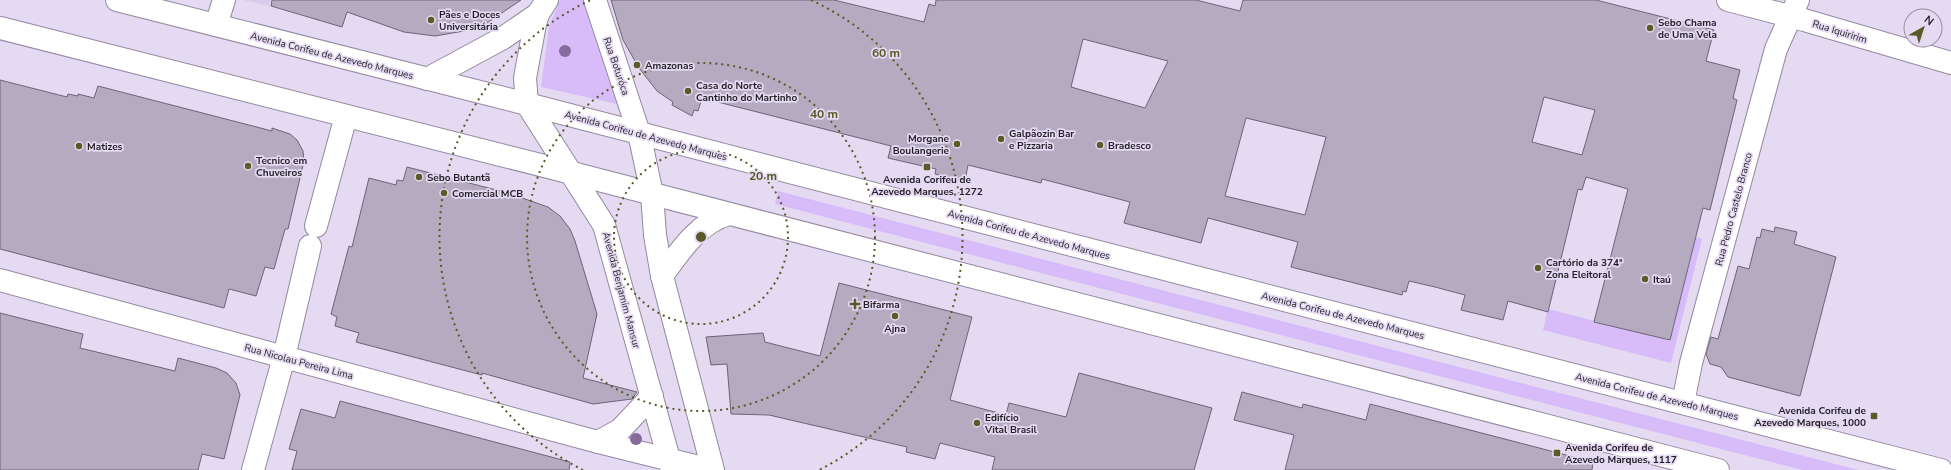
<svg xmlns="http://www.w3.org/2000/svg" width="1951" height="470" font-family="'Nunito Sans',sans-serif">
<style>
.built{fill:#dacdeb}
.green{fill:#d8bcf9}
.building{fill:#b5abc1;stroke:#6d6478;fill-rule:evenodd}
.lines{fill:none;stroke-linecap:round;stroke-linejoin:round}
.minor-casing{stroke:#938a9f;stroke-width:24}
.major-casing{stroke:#938a9f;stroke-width:24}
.minor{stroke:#fff;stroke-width:22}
.major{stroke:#fff;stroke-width:22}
.tree{fill:#866b9d}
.ring{fill:none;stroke:#585a27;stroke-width:2;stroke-dasharray:2 4}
.poi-dot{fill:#585a27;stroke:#e4daf1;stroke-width:1.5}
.labels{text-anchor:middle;stroke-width:3.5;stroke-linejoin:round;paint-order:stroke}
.poi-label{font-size:10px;font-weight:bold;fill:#221e27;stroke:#e4daf1;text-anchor:start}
.street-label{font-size:10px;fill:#221e27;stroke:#e4daf1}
.centre{fill:#585a27;stroke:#e4daf1;stroke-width:2}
.ring-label{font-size:12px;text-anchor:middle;font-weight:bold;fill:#585a27;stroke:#e4daf1;stroke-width:3.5;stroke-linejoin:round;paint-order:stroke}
</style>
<rect width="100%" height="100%" fill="#e4daf1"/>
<polygon class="built" points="243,0 270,0 269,6"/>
<g class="green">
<polygon points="560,0 588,0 621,105 541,87 549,26"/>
<polygon points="778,191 1858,470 1802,470 775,204"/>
<polygon points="1696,237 1702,239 1671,363 1543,330 1548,309 1670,340"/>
</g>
<g class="building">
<polygon points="272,0 521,0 487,23 464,31 435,36 404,32 347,12 342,27 271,6"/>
<path d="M611,0H834L924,22L929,4L935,6L936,0H1196L1240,11L1243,0H1596L1714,30L1706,61L1740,70L1733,98L1737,100L1710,210L1703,208L1670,340L1594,322L1628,189L1586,177L1582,190L1578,189L1548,312L1508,301L1503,320L1461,310L1465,295L1435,287L1409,281L1406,292L1403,291L1402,295L1291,267L1298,242L1208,218L1201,243L1124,223L1130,202L1042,179L1041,183L968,165L965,181L935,174L936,169L888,158L891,146L702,98L698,111L694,110L692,116L672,105L673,102L657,91L639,68L623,40ZM1083,39L1168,61L1145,108L1071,87ZM1544,97L1595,110L1582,155L1532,142ZM1246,118L1326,137L1305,215L1225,196Z"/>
<polygon points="0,80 67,97 68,94 78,96 78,94 94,98 98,86 272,131 272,128 290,134 297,140 303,151 304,161 288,229 285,229 274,269 265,267 256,296 229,289 224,308 0,249"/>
<polygon points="407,167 508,193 548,207 560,216 570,229 575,241 597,314 583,378 637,392 632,399 593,404 482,373 482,375 356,342 359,333 335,326 337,317 331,314 349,246 352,247 369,178 396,185 397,180 403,181"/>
<polygon points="1775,227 1797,232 1794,244 1836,257 1800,396 1728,377 1721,367 1710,364 1706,354 1711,337 1718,339 1738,266 1749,269 1757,237 1760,238 1762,229 1774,232"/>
<polygon points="839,283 972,317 950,400 1006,415 1009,403 1066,417 1079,373 1212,408 1194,470 992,470 995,457 940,443 935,459 906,452 907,447 769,415 731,414 727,364 711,365 706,337 763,333 765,342 820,356"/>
<polygon points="0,313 83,334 80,348 175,371 178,358 216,368 227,373 236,383 240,395 224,459 202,454 198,470 0,470"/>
<polygon points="1242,392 1302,408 1303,404 1366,420 1370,404 1593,462 1592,470 1285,470 1294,435 1234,420"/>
<polygon points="340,401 570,462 569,470 292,470 297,451 289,449 301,409 335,418"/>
</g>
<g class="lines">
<g class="minor-casing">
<g id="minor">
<polyline points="595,0 639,133"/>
<polyline points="1728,0 1804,20 1951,63"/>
<polyline points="216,25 224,0"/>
<polyline points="527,104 525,78 535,24 538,14 547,0"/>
<polyline points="316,226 346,116"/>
<polyline points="0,280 598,442 711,470"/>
<polyline points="1683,403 1691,363 1776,49 1798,0"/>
<polyline points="598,442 620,430 652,396"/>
<polyline points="253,470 284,357 310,246"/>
</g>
</g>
<g class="major-casing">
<g id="major">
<polyline points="117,0 527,104 1941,470"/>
<polyline points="0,28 572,173 1718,470"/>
<polyline points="427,79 503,38 538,14"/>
<polyline points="527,104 604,225 672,470"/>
<polyline points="639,133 652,194 655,235 662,276 713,470"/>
<path d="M662,276C679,252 699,222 729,214"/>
</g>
</g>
<use href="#minor" class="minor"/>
<use href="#major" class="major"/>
</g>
<g class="tree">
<circle cx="565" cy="51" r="6"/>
<circle cx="636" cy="439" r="6"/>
</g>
<g class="ring">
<circle cx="701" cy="237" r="87"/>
<circle cx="701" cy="237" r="174"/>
<path d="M583 470A261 261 0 0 1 591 0M811 0A261 261 0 0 1 819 470"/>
</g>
<g class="poi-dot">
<circle cx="431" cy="20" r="4"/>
<circle cx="1650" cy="28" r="4"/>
<circle cx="637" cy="65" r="4"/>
<circle cx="688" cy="91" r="4"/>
<circle cx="1001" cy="139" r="4"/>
<circle cx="957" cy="144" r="4"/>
<circle cx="1100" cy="145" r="4"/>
<circle cx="79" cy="146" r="4"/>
<circle cx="248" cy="166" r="4"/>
<rect x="923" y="163" width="8" height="8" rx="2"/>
<circle cx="419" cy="177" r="4"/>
<circle cx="444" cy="193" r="4"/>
<circle cx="1538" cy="268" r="4"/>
<circle cx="1645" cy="279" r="4"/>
<path d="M853 298h4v4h4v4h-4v4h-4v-4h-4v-4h4z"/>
<circle cx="895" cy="316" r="4"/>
<rect x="1870" y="412" width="8" height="8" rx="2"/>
<circle cx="977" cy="423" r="4"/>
<rect x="1553" y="449" width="8" height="8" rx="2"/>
</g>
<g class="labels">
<g class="poi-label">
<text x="439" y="18">Pães e Doces<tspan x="439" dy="12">Universitária</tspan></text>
<text x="1658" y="26">Sebo Chama<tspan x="1658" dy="12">de Uma Vela</tspan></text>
<text x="645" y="69">Amazonas</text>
<text x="696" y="89">Casa do Norte<tspan x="696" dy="12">Cantinho do Martinho</tspan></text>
<text x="1009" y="137">Galpãozin Bar<tspan x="1009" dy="12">e Pizzaria</tspan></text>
<text x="949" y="142" text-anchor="end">Morgane<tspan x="949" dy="12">Boulangerie</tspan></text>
<text x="1108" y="149">Bradesco</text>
<text x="87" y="150">Matizes</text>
<text x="256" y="164">Tecnico em<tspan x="256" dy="12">Chuveiros</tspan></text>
<text x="427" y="181">Sebo Butantã</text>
<text x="927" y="183" text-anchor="middle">Avenida Corifeu de<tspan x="927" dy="12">Azevedo Marques, 1272</tspan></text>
<text x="452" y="197">Comercial MCB</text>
<text x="1546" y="266">Cartório da 374ª<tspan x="1546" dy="12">Zona Eleitoral</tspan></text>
<text x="1653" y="283">Itaú</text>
<text x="863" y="308">Bifarma</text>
<text x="895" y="332" text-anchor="middle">Ajna</text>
<text x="1866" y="414" text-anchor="end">Avenida Corifeu de<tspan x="1866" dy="12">Azevedo Marques, 1000</tspan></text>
<text x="985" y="421">Edifício<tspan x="985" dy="12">Vital Brasil</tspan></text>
<text x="1565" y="451">Avenida Corifeu de<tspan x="1565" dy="12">Azevedo Marques, 1117</tspan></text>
</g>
<g class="street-label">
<text transform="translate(1840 31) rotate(17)" y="4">Rua Iquiririm</text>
<text transform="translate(332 55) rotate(14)" y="4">Avenida Corifeu de Azevedo Marques</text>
<text transform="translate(617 66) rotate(71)" y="4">Rua Boturóca</text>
<text transform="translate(646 135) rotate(15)" y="4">Avenida Corifeu de Azevedo Marques</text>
<text transform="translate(1733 209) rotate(-75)" y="4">Rua Pedro Castelo Branco</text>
<text transform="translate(1029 234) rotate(15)" y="4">Avenida Corifeu de Azevedo Marques</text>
<text transform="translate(622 290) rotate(75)" y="4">Avenida Benjamim Mansur</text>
<text transform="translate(1343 315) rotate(14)" y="4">Avenida Corifeu de Azevedo Marques</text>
<text transform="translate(299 361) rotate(15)" y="4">Rua Nicolau Pereira Lima</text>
<text transform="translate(1657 396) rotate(14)" y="4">Avenida Corifeu de Azevedo Marques</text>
</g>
</g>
<circle cx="701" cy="237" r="6" class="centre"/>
<g class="ring-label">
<text x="886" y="57">60 m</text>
<text x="824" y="118">40 m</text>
<text x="763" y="180">20 m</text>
</g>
<g transform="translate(1923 28) rotate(39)"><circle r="19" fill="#e4daf1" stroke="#968fa0"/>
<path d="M0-3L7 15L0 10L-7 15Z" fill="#585a27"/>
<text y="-6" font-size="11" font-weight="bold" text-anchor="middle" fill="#221e27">N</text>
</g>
</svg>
